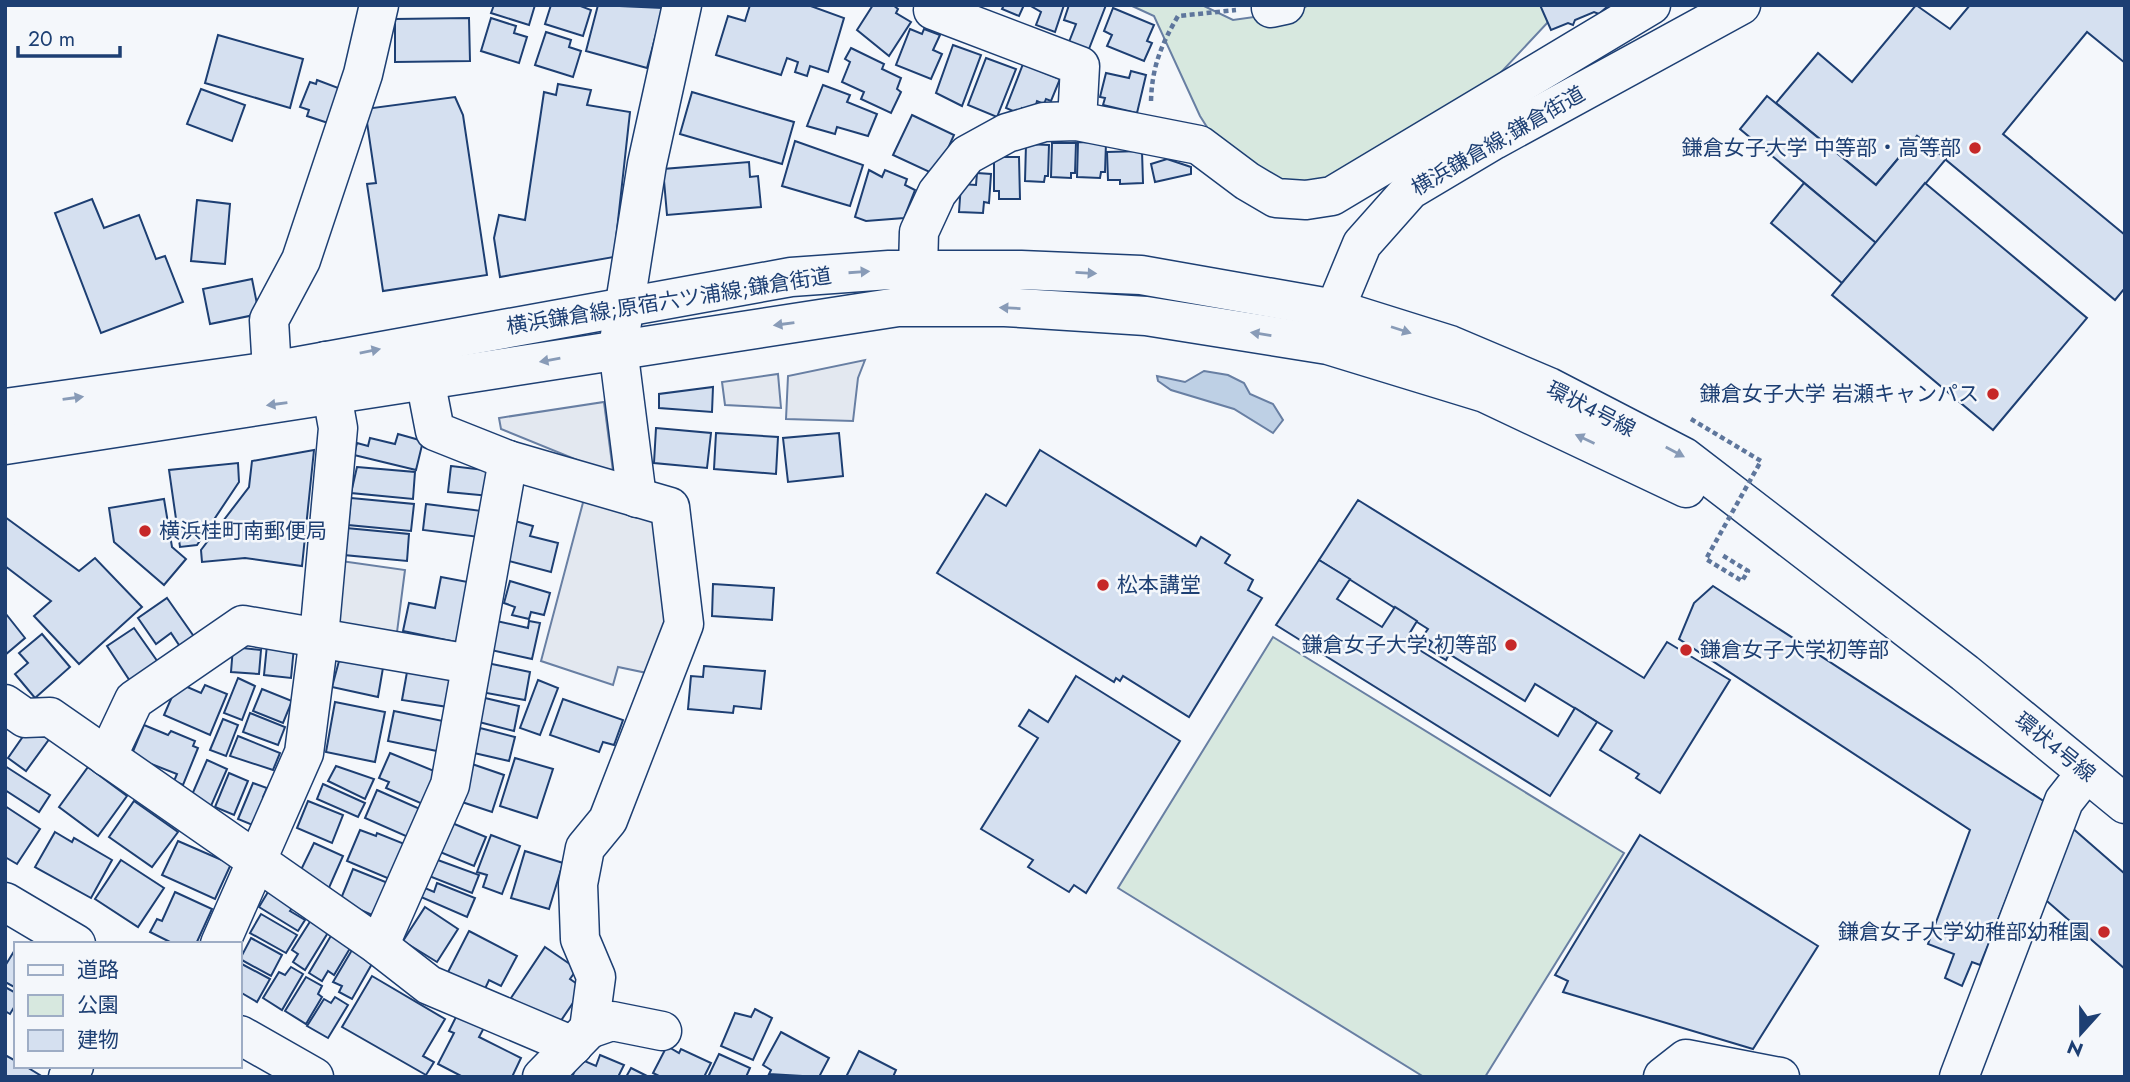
<svg xmlns="http://www.w3.org/2000/svg" width="2130" height="1082" font-family="Jost,'Noto Sans JP',sans-serif">
<style>
.green{fill:#d7e8df;stroke:#687fa3;stroke-width:2}
.parking{fill:#e3e8f0;stroke:#687fa3;stroke-width:2}
.water{fill:#bed0e5;stroke:#687fa3;stroke-width:2}
.building{fill:#d5e0f0;stroke:#1d3f73;stroke-width:2}
.lines{fill:none;stroke-linecap:round;stroke-linejoin:round}
.minor-casing{stroke:#1d3f73;stroke-width:41}
.major-casing{stroke:#1d3f73;stroke-width:41}
.path{stroke:#5e769c;stroke-width:4.5;stroke-dasharray:5 3.5;stroke-linecap:butt}
.minor{stroke:#f4f7fb;stroke-width:38}
.major{stroke:#f4f7fb;stroke-width:38}
.path-bridge{stroke:#5e769c;stroke-width:4.5;stroke-dasharray:5 3.5;stroke-linecap:butt}
.oneway{fill:#889bb7}
.poi-dot{fill:#c62828;stroke:#f4f7fb;stroke-width:2.5}
.labels{text-anchor:middle;stroke-width:5;stroke-linejoin:round;paint-order:stroke}
.street-label{font-size:21px;fill:#1d3f73;stroke:#f4f7fb}
.poi-label{font-size:21px;fill:#1d3f73;stroke:#f4f7fb;text-anchor:end}
</style>
<rect width="100%" height="100%" fill="#f4f7fb"/>
<g class="green">
<polygon points="1130,5 1202,5 1233,20 1296,11 1309,5 1564,5 1477,98 1309,205 1243,184 1200,116 1154,16"/>
<polygon points="1273,637 1624,853 1485,1077 1424,1077 1118,888"/>
</g>
<g class="parking">
<polygon points="865,360 858,378 853,421 786,419 788,376"/>
<polygon points="778,374 781,408 725,405 722,382"/>
<polygon points="604,402 613,471 609,473 501,429 499,418"/>
<polygon points="585,495 657,512 667,631 647,673 618,667 613,685 541,661"/>
<polygon points="341,561 405,570 396,640 332,632"/>
</g>
<polygon class="water" points="1204,371 1228,375 1244,383 1250,394 1273,404 1283,420 1273,433 1234,409 1171,390 1158,381 1157,376 1185,382"/>
<g class="building">
<polygon points="494,5 535,5 529,25 491,13"/>
<polygon points="551,5 578,5 591,10 583,36 545,24"/>
<polygon points="598,5 663,8 647,68 586,51"/>
<polygon points="750,5 808,5 844,18 828,72 810,66 807,76 795,72 798,62 787,58 781,75 716,55 728,16 745,21"/>
<polygon points="873,5 893,5 898,9 896,13 911,22 889,56 857,30"/>
<polygon points="1004,5 1024,5 1019,16 1002,9"/>
<polygon points="1029,5 1064,5 1055,32 1036,25 1041,12"/>
<polygon points="1069,5 1106,5 1087,54 1069,42 1076,24 1064,20"/>
<polygon points="1540,5 1609,5 1599,14 1594,12 1575,20 1573,25 1568,23 1551,30"/>
<polygon points="1916,5 1950,29 1970,5 2125,5 2125,63 2087,32 2003,134 2125,235 2125,288 2115,300 1917,136 1876,185 1776,103 1818,53 1852,82"/>
<polygon points="1113,8 1154,25 1147,41 1152,43 1144,61 1107,46 1112,35 1104,31"/>
<polygon points="469,18 470,61 395,62 395,19"/>
<polygon points="491,18 516,26 514,33 527,37 519,63 481,51"/>
<polygon points="910,29 922,34 924,29 940,35 933,50 942,54 931,79 896,65"/>
<polygon points="546,32 571,40 569,47 581,51 573,77 535,65"/>
<polygon points="218,35 303,59 290,108 205,83"/>
<polygon points="953,45 981,55 962,106 936,93"/>
<polygon points="851,48 884,64 882,69 901,78 897,89 901,92 891,113 861,99 864,92 842,82 850,62 845,59"/>
<polygon points="986,58 1016,69 997,117 968,105"/>
<polygon points="1023,64 1060,79 1051,101 1046,99 1044,104 1037,101 1035,108 1029,111 1022,108 1020,114 1006,108"/>
<polygon points="1131,71 1146,75 1137,113 1103,105 1105,98 1100,97 1106,73 1129,78"/>
<polygon points="317,80 341,89 328,123 307,116 309,110 300,107 310,82 316,84"/>
<polygon points="558,84 591,90 587,105 630,112 614,257 500,277 494,238 499,215 525,220 544,92 556,95"/>
<polygon points="823,85 850,95 847,102 877,114 868,136 837,127 835,134 807,126"/>
<polygon points="201,89 245,105 232,141 187,124"/>
<polygon points="692,92 794,122 782,164 680,134"/>
<polygon points="1767,96 1876,185 1917,136 1946,159 1876,243 1740,129"/>
<polygon points="455,97 463,115 487,275 383,291 367,184 376,183 365,109"/>
<polygon points="912,115 954,135 936,175 893,155"/>
<polygon points="795,141 863,165 850,206 782,186"/>
<polygon points="1078,142 1106,143 1105,172 1101,172 1100,178 1077,177"/>
<polygon points="1052,143 1076,143 1075,173 1071,173 1071,178 1051,177"/>
<polygon points="1026,144 1049,145 1048,176 1045,176 1044,182 1025,181"/>
<polygon points="1142,151 1143,183 1120,184 1120,180 1108,180 1107,152"/>
<polygon points="994,157 1019,157 1020,199 999,199 999,191 994,191"/>
<polygon points="1167,159 1191,167 1191,174 1155,182 1151,164"/>
<polygon points="749,162 750,177 758,176 761,207 667,215 663,169"/>
<polygon points="869,170 882,177 885,170 907,179 905,185 915,190 904,218 866,221 855,217"/>
<polygon points="977,173 991,174 989,203 984,202 983,213 959,212 961,184 976,185"/>
<polygon points="1804,183 1876,243 1842,283 1771,223"/>
<polygon points="1925,183 2087,318 1993,430 1832,295"/>
<polygon points="92,199 104,228 139,215 156,259 165,256 183,302 101,333 55,213"/>
<polygon points="197,200 230,204 225,264 191,261"/>
<polygon points="252,279 259,314 210,324 203,289"/>
<polygon points="713,387 712,412 659,408 659,394"/>
<polygon points="656,428 711,433 707,468 654,463"/>
<polygon points="716,433 778,437 776,474 714,469"/>
<polygon points="839,433 843,476 788,482 783,438"/>
<polygon points="398,434 423,441 416,470 354,455 357,443 368,446 370,438 395,444"/>
<polygon points="314,450 302,566 245,558 202,562 201,550 249,487 252,461"/>
<polygon points="1040,450 1196,546 1201,537 1230,555 1225,563 1253,580 1248,590 1262,598 1189,717 1123,676 1120,681 1116,678 1114,682 937,573 986,494 1006,506"/>
<polygon points="238,463 239,482 197,545 180,547 169,470"/>
<polygon points="451,466 493,471 490,496 448,492"/>
<polygon points="357,467 415,472 413,499 351,493"/>
<polygon points="351,498 414,504 411,531 348,525"/>
<polygon points="164,499 172,547 186,559 164,585 114,542 109,508"/>
<polygon points="1358,500 1644,678 1667,642 1730,680 1660,793 1636,778 1639,774 1600,750 1612,731 1535,684 1525,701 1449,654 1446,660 1428,649 1432,642 1423,636 1428,629 1319,560"/>
<polygon points="426,504 482,511 479,537 423,530"/>
<polygon points="5,517 79,571 95,558 142,607 79,664 34,616 51,601 5,566"/>
<polygon points="515,521 533,526 530,536 558,543 551,572 505,560"/>
<polygon points="346,528 409,534 407,561 344,555"/>
<polygon points="1319,560 1350,579 1337,599 1382,627 1395,607 1417,621 1405,641 1558,736 1575,708 1597,722 1550,796 1276,625"/>
<polygon points="441,577 473,583 461,643 403,631 409,603 435,608"/>
<polygon points="510,581 550,593 544,615 531,612 529,619 512,615 515,607 504,603"/>
<polygon points="713,584 774,588 772,620 712,616"/>
<polygon points="1713,586 2045,802 1980,965 1972,962 1962,986 1945,978 1954,954 1928,944 1970,830 1679,639 1694,603"/>
<polygon points="167,598 195,638 181,648 171,633 156,644 138,618"/>
<polygon points="6,614 25,638 5,655 5,615"/>
<polygon points="492,620 528,628 529,621 540,623 532,659 491,650"/>
<polygon points="134,628 160,665 132,684 107,646"/>
<polygon points="42,634 70,667 35,698 15,674 28,663 19,653"/>
<polygon points="267,645 294,647 291,678 264,675"/>
<polygon points="233,647 261,650 259,674 231,672"/>
<polygon points="339,661 384,662 378,697 332,687"/>
<polygon points="487,663 530,672 525,700 481,692"/>
<polygon points="704,666 765,671 761,709 734,706 733,713 688,709 691,676 703,677"/>
<polygon points="407,672 453,680 448,707 402,700"/>
<polygon points="1076,676 1180,741 1086,893 1074,885 1069,892 1028,867 1033,860 981,829 1038,738 1019,726 1029,710 1048,722"/>
<polygon points="238,678 255,686 242,720 224,713"/>
<polygon points="538,680 558,688 540,735 520,728"/>
<polygon points="178,683 201,693 205,685 227,694 210,735 164,715"/>
<polygon points="262,689 292,701 283,723 253,711"/>
<polygon points="485,698 519,706 514,731 479,722"/>
<polygon points="563,699 623,720 614,745 603,742 599,752 550,735"/>
<polygon points="335,702 385,712 375,762 326,752"/>
<polygon points="394,711 443,721 437,751 388,741"/>
<polygon points="250,713 285,727 278,745 243,732"/>
<polygon points="223,719 238,725 226,756 210,750"/>
<polygon points="31,725 50,738 26,771 8,758"/>
<polygon points="144,725 168,735 171,731 195,741 193,746 198,748 183,785 174,781 177,774 131,756"/>
<polygon points="480,728 515,737 509,761 474,753"/>
<polygon points="238,736 280,753 273,770 230,756"/>
<polygon points="390,753 439,773 425,805 386,788 389,782 379,778"/>
<polygon points="515,758 553,769 537,818 500,806"/>
<polygon points="207,760 227,769 211,806 191,797"/>
<polygon points="472,764 504,775 492,812 459,801"/>
<polygon points="5,766 50,795 39,812 5,790"/>
<polygon points="336,766 374,779 365,799 328,781"/>
<polygon points="88,767 127,796 98,836 59,807"/>
<polygon points="229,773 248,781 234,815 215,807"/>
<polygon points="253,783 267,788 263,797 267,799 255,826 238,819"/>
<polygon points="323,784 365,803 358,817 317,799"/>
<polygon points="377,790 420,809 408,837 365,818"/>
<polygon points="134,801 178,832 152,867 109,837"/>
<polygon points="308,801 343,815 332,843 297,828"/>
<polygon points="5,806 40,829 17,864 5,857"/>
<polygon points="452,823 486,837 474,866 440,852"/>
<polygon points="2070,826 2125,874 2125,969 2040,895"/>
<polygon points="360,830 376,836 377,833 407,845 392,880 347,861"/>
<polygon points="55,832 72,842 74,838 112,860 91,898 35,867"/>
<polygon points="491,835 520,846 502,894 483,887 487,875 477,872"/>
<polygon points="1640,835 1818,946 1753,1049 1563,992 1568,981 1555,975"/>
<polygon points="178,841 231,864 215,899 162,875"/>
<polygon points="314,843 343,856 328,890 298,876"/>
<polygon points="525,851 563,863 549,909 511,898"/>
<polygon points="435,859 479,875 472,893 429,876"/>
<polygon points="121,860 164,888 138,927 95,899"/>
<polygon points="353,869 393,885 379,918 340,901"/>
<polygon points="437,883 475,898 467,917 421,897 425,888 434,892"/>
<polygon points="175,892 212,909 196,944 174,944 150,932 157,919 162,921"/>
<polygon points="268,892 293,907 290,911 305,920 298,931 259,907"/>
<polygon points="425,907 458,929 437,962 403,941"/>
<polygon points="261,914 297,935 286,953 250,933"/>
<polygon points="311,920 329,931 305,970 293,962 298,954 292,950"/>
<polygon points="469,931 517,956 501,986 489,980 483,993 447,974"/>
<polygon points="332,934 352,945 334,975 328,971 322,981 309,973"/>
<polygon points="251,938 282,955 271,976 240,959"/>
<polygon points="545,947 577,969 570,979 583,988 556,1028 511,998"/>
<polygon points="16,948 16,988 5,982 5,966"/>
<polygon points="352,950 373,962 352,999 339,992 342,986 333,982"/>
<polygon points="240,963 270,979 257,1002 240,992"/>
<polygon points="291,967 303,974 282,1010 263,998 279,972 285,975"/>
<polygon points="372,976 445,1019 423,1056 434,1062 426,1075 342,1027"/>
<polygon points="306,977 322,986 318,994 322,997 306,1024 285,1011"/>
<polygon points="5,987 16,993 16,1004 10,1014 5,1011"/>
<polygon points="335,997 348,1005 328,1038 307,1026 324,999 331,1003"/>
<polygon points="755,1009 772,1018 753,1060 721,1046 735,1013 751,1017"/>
<polygon points="459,1011 486,1024 479,1037 521,1058 512,1077 463,1077 438,1064 454,1033 449,1031"/>
<polygon points="781,1032 829,1058 819,1077 769,1074 771,1070 763,1065"/>
<polygon points="667,1046 679,1053 681,1049 711,1063 704,1077 661,1077 653,1073"/>
<polygon points="859,1051 896,1070 893,1077 846,1077"/>
<polygon points="719,1054 750,1068 746,1077 708,1077"/>
<polygon points="5,1055 16,1061 16,1066 25,1066 43,1077 5,1077"/>
<polygon points="600,1055 624,1065 618,1077 572,1077 580,1059 596,1066"/>
<polygon points="631,1068 649,1077 626,1077"/>
</g>
<g class="lines">
<g class="minor-casing">
<g id="minor">
<polyline points="1271,8 1285,5"/>
<polyline points="933,10 1080,66 1077,121"/>
<polyline points="918,270 919,232 937,193 967,155 1007,133 1044,122 1077,121 1199,145 1247,181 1276,198 1306,200 1332,196 1651,5"/>
<polyline points="419,348 435,431 508,460 670,507 684,624 608,820 585,848 578,884 580,939 596,977 589,1029 612,1021 662,1031"/>
<polyline points="272,371 269,320 301,260 363,74 379,5"/>
<polyline points="637,498 618,348 647,164 682,5"/>
<polyline points="5,704 25,718 50,717 379,946 429,985 573,1046"/>
<polyline points="107,757 134,700 243,625 470,664"/>
<polyline points="5,902 76,944"/>
<polyline points="220,944 304,753 319,637 338,428 326,361"/>
<polyline points="379,946 450,785 508,460"/>
<polyline points="240,1035 314,1077"/>
<polyline points="68,1077 74,1066"/>
<polyline points="542,1077 589,1029"/>
<polyline points="1663,1077 1686,1059 1780,1077"/>
<polyline points="1959,1077 2064,801 2086,773"/>
</g>
</g>
<g class="major-casing">
<g id="major">
<polyline points="1331,332 1335,309 1362,244 1410,190 1494,140 1741,5"/>
<polyline points="5,408 272,371 791,277 889,270 1021,270 1141,275 1335,309 1450,345 1549,387 1684,457 1965,673 2125,804"/>
<polyline points="5,445 898,307 1005,307 1146,316 1328,345 1485,393 1686,488"/>
</g>
</g>
<path class="path" d="M1151,101C1152,67 1161,45 1178,16L1236,10"/>
<use href="#minor" class="minor"/>
<use href="#major" class="major"/>
<polyline class="path-bridge" points="1691,419 1761,461 1706,559 1742,581 1748,571 1722,555"/>
</g>
<defs><path id="oneway-solid" d="M-6-.8H1V-3.2L6.5 0L1 3.2V.8H-6Z" transform="scale(1.75)"/></defs>
<g class="oneway">
<use href="#oneway-solid" transform="translate(859 272) rotate(-4)"/>
<use href="#oneway-solid" transform="translate(1086 273) rotate(3)"/>
<use href="#oneway-solid" transform="translate(1010 308) rotate(-177)"/>
<use href="#oneway-solid" transform="translate(784 324) rotate(172)"/>
<use href="#oneway-solid" transform="translate(1401 330) rotate(18)"/>
<use href="#oneway-solid" transform="translate(1261 334) rotate(-171)"/>
<use href="#oneway-solid" transform="translate(370 351) rotate(-11)"/>
<use href="#oneway-solid" transform="translate(550 360) rotate(170)"/>
<use href="#oneway-solid" transform="translate(73 398) rotate(-8)"/>
<use href="#oneway-solid" transform="translate(277 404) rotate(172)"/>
<use href="#oneway-solid" transform="translate(1585 439) rotate(-155)"/>
<use href="#oneway-solid" transform="translate(1675 452) rotate(28)"/>
</g>
<g class="poi-dot">
<circle cx="1975" cy="148" r="7"/>
<circle cx="1993" cy="394" r="7"/>
<circle cx="145" cy="531" r="7"/>
<circle cx="1103" cy="585" r="7"/>
<circle cx="1511" cy="645" r="7"/>
<circle cx="1686" cy="650" r="7"/>
<circle cx="2104" cy="932" r="7"/>
</g>
<g class="labels">
<g class="street-label">
<text transform="translate(1498 141) rotate(-30)" y="7">横浜鎌倉線;鎌倉街道</text>
<text transform="translate(669 301) rotate(-9)" y="7">横浜鎌倉線;原宿六ツ浦線;鎌倉街道</text>
<text transform="translate(1591 409) rotate(27)" y="7">環状4号線</text>
<text transform="translate(2055 747) rotate(39)" y="7">環状4号線</text>
</g>
<g class="poi-label">
<text x="1961" y="155">鎌倉女子大学 中等部・高等部</text>
<text x="1979" y="401">鎌倉女子大学 岩瀬キャンパス</text>
<text x="159" y="538" text-anchor="start">横浜桂町南郵便局</text>
<text x="1117" y="592" text-anchor="start">松本講堂</text>
<text x="1497" y="652">鎌倉女子大学 初等部</text>
<text x="1700" y="657" text-anchor="start">鎌倉女子大学初等部</text>
<text x="2090" y="939">鎌倉女子大学幼稚部幼稚園</text>
</g>
</g>
<rect width="2130" height="1082" fill="none" stroke="#1d3f73" stroke-width="14"/>
<rect x="14" y="942" width="228" height="126" fill="#f4f7fb" stroke="#9eadc5" stroke-width="2"/>
<rect x="28" y="965" width="35" height="10" fill="#f4f7fb" stroke="#9eadc5" stroke-width="2"/>
<text x="77" y="977" font-size="21" fill="#1d3f73">道路</text>
<rect x="28" y="995" width="35" height="21" fill="#d7e8df" stroke="#9eadc5" stroke-width="2"/>
<text x="77" y="1012" font-size="21" fill="#1d3f73">公園</text>
<rect x="28" y="1030" width="35" height="21" fill="#d5e0f0" stroke="#9eadc5" stroke-width="2"/>
<text x="77" y="1047" font-size="21" fill="#1d3f73">建物</text>
<g transform="translate(2081 1033) rotate(201)" stroke="#f4f7fb" stroke-width="5" paint-order="stroke">
<path d="M0-5L12 26L0 18L-12 26Z" fill="#1d3f73"/>
<text y="-10" font-size="19" font-weight="bold" text-anchor="middle" fill="#1d3f73">N</text>
</g>
<path d="M18 46v10h102v-10" fill="none" stroke="#1d3f73" stroke-width="3.5"/>
<text x="28" y="46" font-size="21" fill="#1d3f73" stroke="#f4f7fb" stroke-width="5" paint-order="stroke">20 m</text>
</svg>
